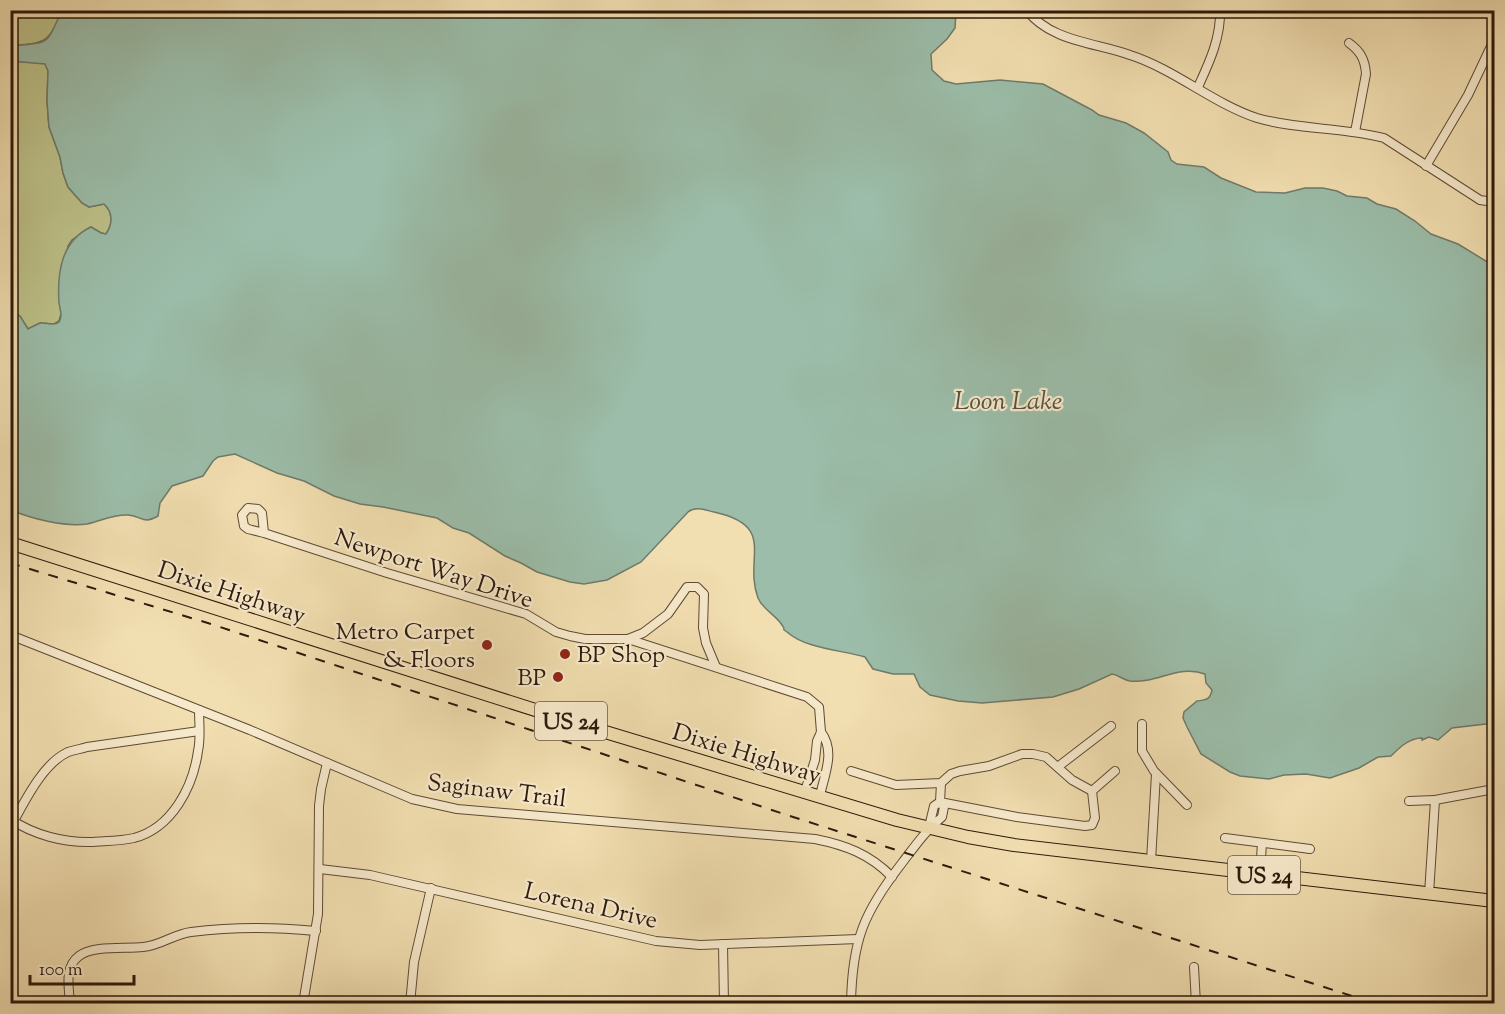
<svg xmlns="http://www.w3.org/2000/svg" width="1505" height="1014" font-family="'Sorts Mill Goudy',serif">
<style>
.green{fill:#bdc189;stroke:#756c4a;stroke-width:1.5}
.water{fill:#9bbda9;stroke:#6f7b6a;stroke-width:1.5}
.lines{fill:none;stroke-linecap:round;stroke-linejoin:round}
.minor-casing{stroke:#5e4a35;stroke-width:10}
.primary-casing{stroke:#2d180c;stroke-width:14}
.minor{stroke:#f7eacc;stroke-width:8}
.primary{stroke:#f2dfb1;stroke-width:12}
.rail{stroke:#2d180c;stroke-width:2;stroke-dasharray:10 10;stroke-linecap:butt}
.poi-dot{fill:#8f2418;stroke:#f7eacc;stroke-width:2}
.labels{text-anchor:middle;stroke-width:4.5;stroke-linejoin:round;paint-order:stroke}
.shield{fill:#f7eacc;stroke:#6a5746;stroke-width:1.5}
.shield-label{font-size:22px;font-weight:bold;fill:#2d180c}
.street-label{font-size:24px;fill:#2d180c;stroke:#f7eacc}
.poi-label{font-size:24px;fill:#2d180c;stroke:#f7eacc;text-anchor:end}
.water-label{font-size:26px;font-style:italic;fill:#545243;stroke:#f7eacc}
</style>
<rect width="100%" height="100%" fill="#f2dfb1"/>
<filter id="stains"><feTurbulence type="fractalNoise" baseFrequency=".00333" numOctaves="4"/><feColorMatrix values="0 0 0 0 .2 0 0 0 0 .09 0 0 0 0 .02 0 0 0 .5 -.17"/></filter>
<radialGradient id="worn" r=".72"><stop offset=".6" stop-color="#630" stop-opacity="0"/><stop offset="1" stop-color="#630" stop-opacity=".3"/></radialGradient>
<g class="green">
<path d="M10,11H62C47,45 47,42 11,46Z"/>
<path d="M11,61L45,63L48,71L47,101L49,127L60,157L63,173L68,187L82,203L89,207L104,204C113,212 113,224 106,234L101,233L91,227L72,240L68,246L59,293L61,314L59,321L54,324L40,323L28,329L20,316L11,312Z"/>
</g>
<path class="water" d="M62,10L956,11L955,28L947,39L931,54L932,70L944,81L956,84L1000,80L1043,84L1092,110L1099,115L1126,123L1144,133L1168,152L1171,160L1177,164L1204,167L1221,178L1256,192L1285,193L1305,188H1323L1337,191L1347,196L1367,198L1377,204L1396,209L1415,221L1431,234L1458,244L1494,266V723L1452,728L1438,740L1429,737L1422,740V738C1409,738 1399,748 1391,756L1378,757L1359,768L1330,778L1306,774L1284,775L1269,779L1240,776L1230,772L1201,754L1187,727L1183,718L1184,712L1197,701C1206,700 1210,700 1212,690L1206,683L1205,674C1179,664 1156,684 1130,681C1123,680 1119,675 1112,674L1079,689L1053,697L982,703L958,701L930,695L920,687L914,674H893L873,669L865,657C842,650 806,649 787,632C780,627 787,632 782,625C775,614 763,610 758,598C743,558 778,526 714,512C705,510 696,506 688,512L641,562L607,580L584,584L570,582L537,572L521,563L505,556L469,533L453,528L437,518L383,507L360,504L334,496L304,481L277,473L235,454L218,457L213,461L203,476L172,486L160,503L158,516C142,525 143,516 128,515C114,514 101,521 87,524C65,527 32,519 11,510V312L20,316L28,329C32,327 37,324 41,323C46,322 54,327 59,322C63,316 60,309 59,303C57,273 61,241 91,227L101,233L106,234C113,224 113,212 104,204L89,207L82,203L68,187L63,173L60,157L49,127L47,101L48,71L45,64L11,61V46C51,42 45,47 62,10Z"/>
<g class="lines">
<g class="minor-casing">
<g id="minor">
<path d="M1027,10C1049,41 1097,43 1130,55C1174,69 1214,104 1257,118C1298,130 1342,127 1384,138L1480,200L1494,202"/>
<path d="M1349,43C1360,51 1365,59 1366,74L1355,132"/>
<path d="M1198,87C1209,63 1221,38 1220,10"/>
<polyline points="1426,166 1468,95 1494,40"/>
<polyline points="264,533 248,529 244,526 242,515 248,508 258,509 262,513 264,533 387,573 526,614 556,632 570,636 585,639 628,639 807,697 819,707 821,732 817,741 815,760 805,791"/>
<path d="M10,635L250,730L412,799L457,809L815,839C845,845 870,854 892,877"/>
<polyline points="628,639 643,633 668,614 687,587 697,587 704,594 703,628 706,643 716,667"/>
<polyline points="1142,724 1142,751 1154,771 1187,805"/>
<polyline points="1059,766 1111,726"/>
<polyline points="851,771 896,785 941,783 951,774 960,771 989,766 1022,754 1033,754 1046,757 1072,780 1092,791"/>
<polyline points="941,783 940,802 1017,817 1085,826 1092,825 1095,818 1092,791"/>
<polyline points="1092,791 1115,771"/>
<path d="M820,796C824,775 836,752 821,732"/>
<polyline points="1409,801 1435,800"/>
<path d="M10,819C34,835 64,843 93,842C106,841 121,841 134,838C172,828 193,787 198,751C201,738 199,723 199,710"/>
<path d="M10,828C24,803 42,764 68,752C74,750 81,749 87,747L199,731"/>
<polyline points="1225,838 1310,849"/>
<polyline points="1151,861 1156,774"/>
<polyline points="320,869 370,875 656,941 700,945 858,939"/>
<polyline points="1260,874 1262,843"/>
<polyline points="1429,894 1435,800 1494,789"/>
<polyline points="723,944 724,1004"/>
<polyline points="1194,967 1196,1004"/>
<polyline points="410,1003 433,1004"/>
<path d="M70,1004C69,987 64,967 79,956C93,945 125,949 143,947C160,946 174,934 191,932C230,927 276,927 316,931"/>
<polyline points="303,1004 318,914 319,806 321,789 327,763"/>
<polyline points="410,1004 414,962 431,888"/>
<path d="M851,1004C852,940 864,912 902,863C915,846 926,830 942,817L944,807L940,802L934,806L929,827"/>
</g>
</g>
<g class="primary-casing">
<polyline id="primary" points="10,543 592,728 897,820 968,837 1014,845 1494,901"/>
</g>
<use href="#minor" class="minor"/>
<use href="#primary" class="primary"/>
<polyline class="rail" points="10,563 211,624 787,815 1377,1004"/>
</g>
<g class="poi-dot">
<circle cx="487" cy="645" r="6"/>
<circle cx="565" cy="654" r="6"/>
<circle cx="558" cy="677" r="6"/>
</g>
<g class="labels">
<g class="shield">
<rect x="535" y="702" width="72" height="38" rx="4.5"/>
<rect x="1228" y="856" width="72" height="38" rx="4.5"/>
</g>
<g class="shield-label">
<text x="571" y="729">US 24</text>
<text x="1264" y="883">US 24</text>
</g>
<g class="street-label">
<text transform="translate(434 568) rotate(18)" y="8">Newport Way Drive</text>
<text transform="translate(232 592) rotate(18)" y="8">Dixie Highway</text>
<text transform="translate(747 753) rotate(17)" y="8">Dixie Highway</text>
<text transform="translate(497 790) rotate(7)" y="8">Saginaw Trail</text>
<text transform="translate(591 905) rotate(13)" y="8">Lorena Drive</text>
</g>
<g class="poi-label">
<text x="475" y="639">Metro Carpet<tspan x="475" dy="28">&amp; Floors</tspan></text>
<text x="577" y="662" text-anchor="start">BP Shop</text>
<text x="546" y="685">BP</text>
</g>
<g class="water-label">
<text x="1008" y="409">Loon Lake</text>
</g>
</g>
<rect width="1505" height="1014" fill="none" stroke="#f2dfb1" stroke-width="36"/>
<rect x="12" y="12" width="1481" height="990" fill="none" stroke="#2d180c" stroke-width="3"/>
<rect x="18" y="18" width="1469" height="978" fill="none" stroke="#2d180c" stroke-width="1.5"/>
<path d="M30 975v9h104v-9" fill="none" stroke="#2d180c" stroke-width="3"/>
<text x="39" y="975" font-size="18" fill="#2d180c" stroke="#f7eacc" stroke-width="4.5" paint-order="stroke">100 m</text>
<rect width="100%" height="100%" filter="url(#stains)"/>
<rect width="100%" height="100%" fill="url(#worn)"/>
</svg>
